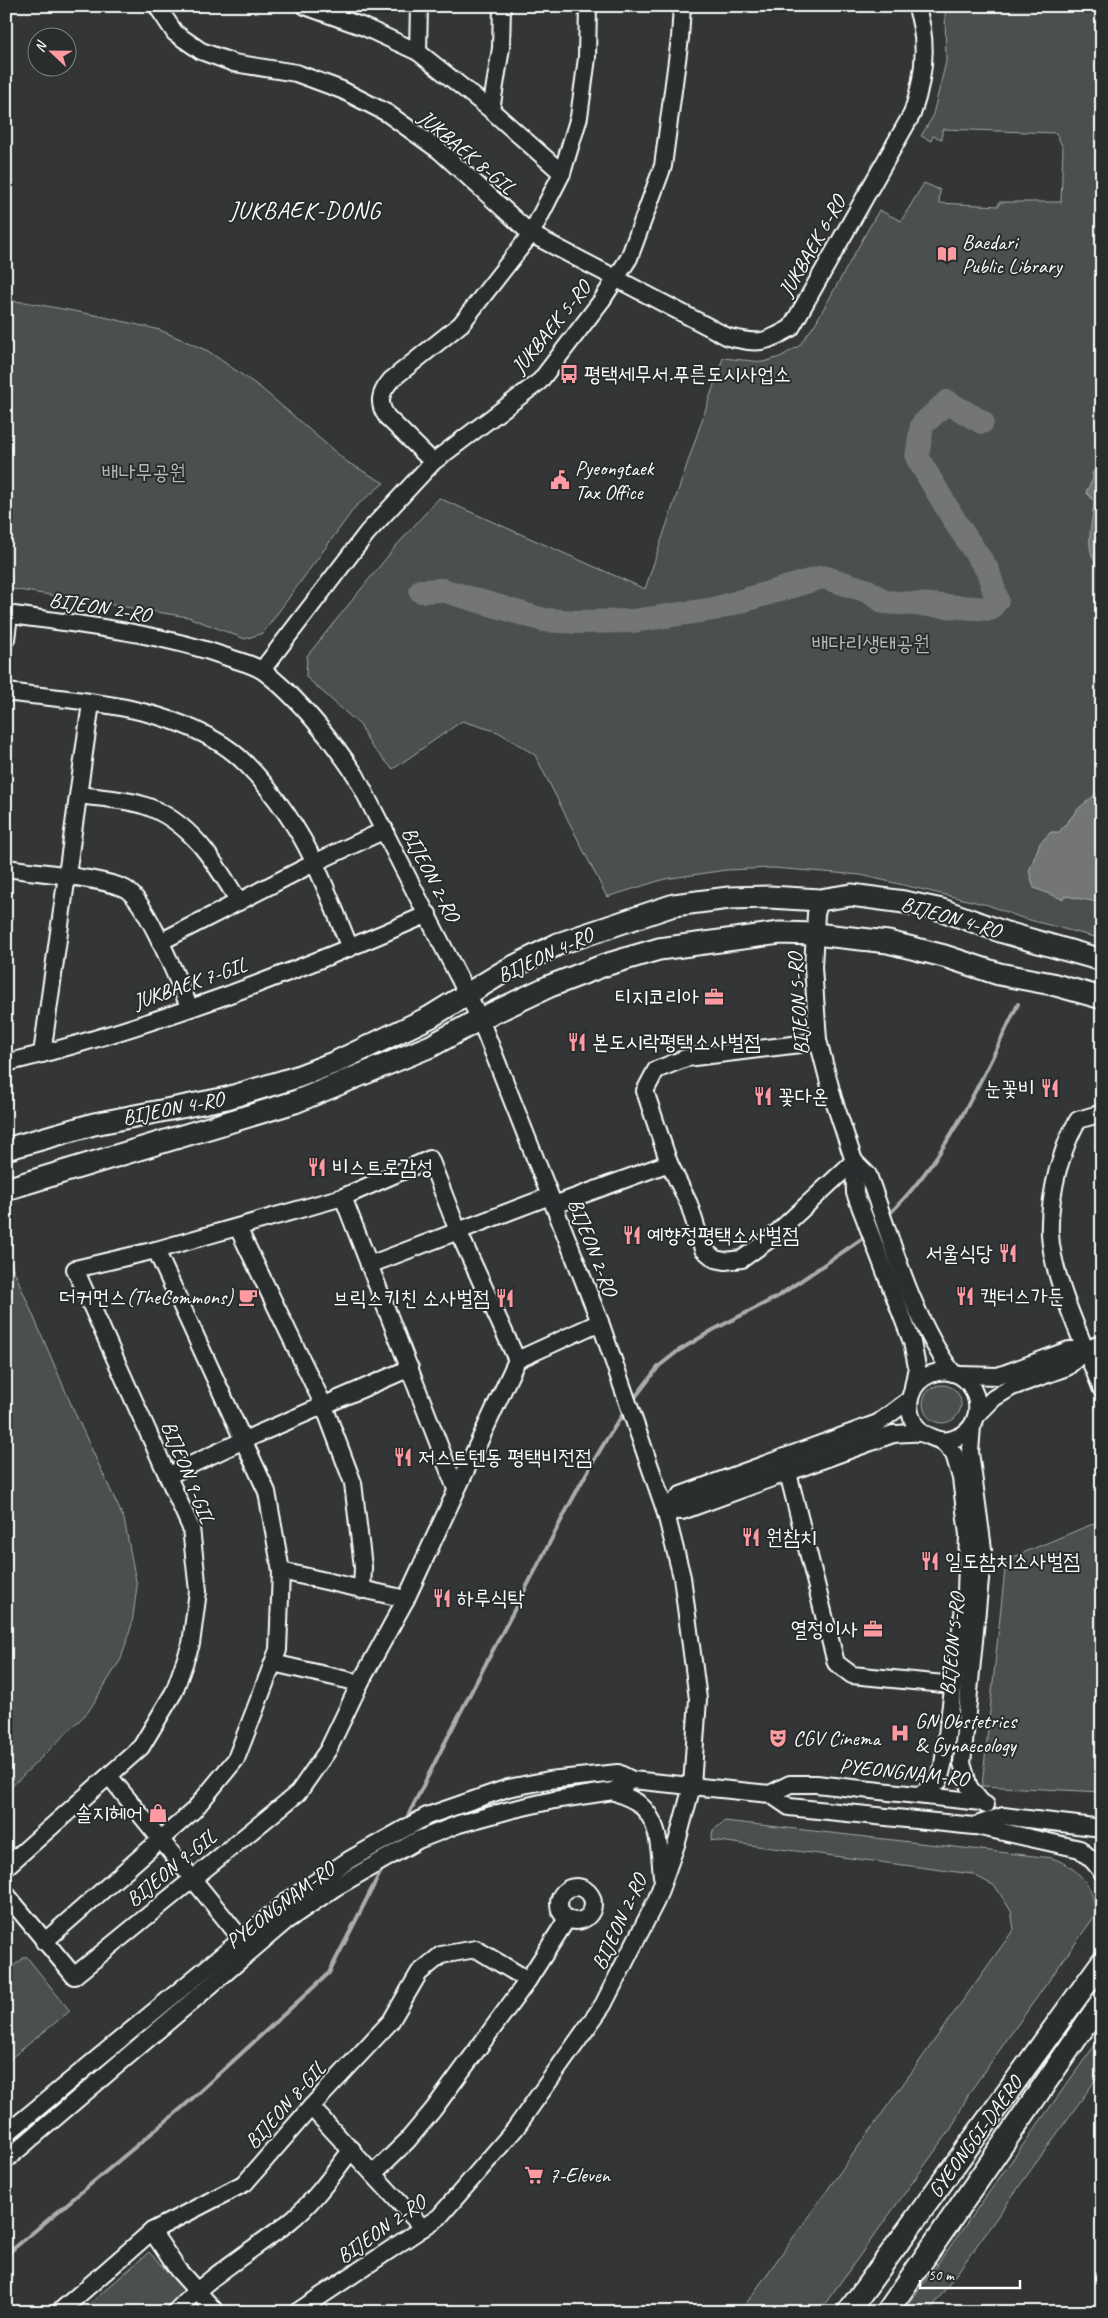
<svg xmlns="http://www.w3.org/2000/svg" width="1108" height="2318" font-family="Caveat,'Poor Story',sans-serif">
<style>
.green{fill:#4c4f50;stroke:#a6a7a8}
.water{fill:#737576;stroke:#abacad}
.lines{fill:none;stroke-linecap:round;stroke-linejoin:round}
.stream{stroke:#abacad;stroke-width:4}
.river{stroke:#737576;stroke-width:24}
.minor-casing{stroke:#fff;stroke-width:20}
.major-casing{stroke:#fff;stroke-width:25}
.minor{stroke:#2a2d2e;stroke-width:16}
.major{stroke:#2a2d2e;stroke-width:21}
.labels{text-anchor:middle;stroke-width:4;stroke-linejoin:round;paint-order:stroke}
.street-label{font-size:21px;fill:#fff;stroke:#2a2d2e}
.poi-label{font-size:21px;fill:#fff;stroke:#2a2d2e;text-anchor:start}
.park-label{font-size:21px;fill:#b7b9b9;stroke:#2a2d2e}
.quarter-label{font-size:24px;letter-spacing:1px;fill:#fff;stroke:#2a2d2e}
</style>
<rect width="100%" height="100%" fill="#333536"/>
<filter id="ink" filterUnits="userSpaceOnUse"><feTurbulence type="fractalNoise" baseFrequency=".02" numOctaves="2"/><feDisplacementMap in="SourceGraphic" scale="10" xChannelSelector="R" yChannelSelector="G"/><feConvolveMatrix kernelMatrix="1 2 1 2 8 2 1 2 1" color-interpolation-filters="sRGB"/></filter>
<g filter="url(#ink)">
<g class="green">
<polygon points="945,6 1102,6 1102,939 1022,918 988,905 861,875 773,868 726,870 665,879 607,897 535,755 498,732 462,721 393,769 371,746 361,726 306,677 307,656 396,546 439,498 645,589 723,358 763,362 780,357 799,346 815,324 879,210 901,221 924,183 940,190 939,203 999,206 999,202 1061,202 1063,148 1056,133 942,129 942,139 933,136 931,141 921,136 932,118 946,62"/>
<polygon points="6,301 25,302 100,316 160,330 208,351 261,388 347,462 384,483 356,506 263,633 245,639 188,617 6,588"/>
<polygon points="6,1252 74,1411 124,1519 137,1586 132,1624 121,1659 88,1712 6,1792"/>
<circle cx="942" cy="1404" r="19"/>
<polygon points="1102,1520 1102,1792 982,1786 1006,1560"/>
<path d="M725,1821L1052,1858C1078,1867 1098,1889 1094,1917L969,2093L951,2129L819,2312H740L1014,1929L1011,1911L995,1886L972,1874L711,1840L713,1830Z"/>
<polygon points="26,1956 70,2011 6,2062 6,1972"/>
<polygon points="1102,2035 1102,2071 929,2312 903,2312"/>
<polygon points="149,2252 184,2290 162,2312 80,2312"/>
</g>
<g class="water">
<path d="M1102,462V573C1082,548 1092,531 1094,501L1086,492L1093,479L1092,473Z"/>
<polygon points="1102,789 1102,903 1066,896 1062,899 1034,888 1029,871 1040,843 1051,832 1059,832 1079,808"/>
</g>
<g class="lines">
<g class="stream">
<path d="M887,1216C947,1159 983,1077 1018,1004"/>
<polyline points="633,1400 659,1366 678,1351 713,1330 777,1297 866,1236"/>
<path d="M405,1822C447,1737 491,1653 536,1569C564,1515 591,1460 626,1410"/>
<polyline points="6,2255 184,2106 329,1973 383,1867"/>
</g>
<polyline class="river" points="421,591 442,590 544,620 579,622 633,621 714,609 823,577 868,591 884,602 990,609 997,600 988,571 956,523 917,457 922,425 947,402 982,422"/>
<g class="minor-casing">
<g id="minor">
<path d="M157,6L175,33L201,51L234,63L296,73L342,90L387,113L440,151L531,234L728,337C759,344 763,344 791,328L912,114C924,79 929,41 916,6"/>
<polyline points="305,6 364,27 418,52 491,110 562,173"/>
<polyline points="418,52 419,6"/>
<polyline points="491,110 501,48 502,6"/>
<path d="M433,462L387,417C377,403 380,393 391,380L461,324L531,234L562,173L579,117L587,58L588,6"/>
<path d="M6,614C81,625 156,632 227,657C238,661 253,664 263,671C296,695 333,741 356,776L480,1019L600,1322L665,1510L682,1577L698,1699L692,1786L677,1842L656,1901L603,2005L515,2129L439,2217L297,2312"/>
<polyline points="6,639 9,615"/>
<polyline points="262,670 367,533 433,462 540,381 602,300 629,258 663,166 680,38 682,6"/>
<path d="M6,692C78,701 160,704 223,745C253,764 285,809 303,840C322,874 335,912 350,948"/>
<path d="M79,795C100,798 123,799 143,805C190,820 215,862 239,902"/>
<path d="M6,868C32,872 109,878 127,890C148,904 178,982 190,1008"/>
<polyline points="820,900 816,914 813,967 818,1040 833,1098 854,1161 855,1193 912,1342 917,1367 913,1387"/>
<polyline points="160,942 314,863 385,830"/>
<polyline points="42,1054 91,703"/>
<path d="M6,1063C150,1028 292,974 428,914"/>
<path d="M1102,1113L1078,1120C1068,1136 1064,1151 1058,1169C1053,1189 1049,1213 1050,1234C1052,1279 1085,1346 1102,1390"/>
<path d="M854,1161L868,1175C891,1238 913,1321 953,1373"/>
<polyline points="669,1163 689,1204 703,1249 715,1259 725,1261 742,1259 770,1239 854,1161"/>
<polyline points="343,1197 456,1489"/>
<polyline points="554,1205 669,1163 645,1091 656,1070 686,1058 800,1044 818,1040"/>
<polyline points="238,1228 324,1406 353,1483 363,1567 362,1590"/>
<polyline points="369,1265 550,1196"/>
<polyline points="960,1375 998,1376 1069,1350 1086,1350"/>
<polyline points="977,1415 994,1398 1012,1387 1067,1367 1086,1350 1102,1343"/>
<polyline points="972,1426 970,1452 983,1549 962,1763 969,1787 981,1802"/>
<polyline points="784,1457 836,1663 852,1675 954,1685"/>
<polyline points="169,1475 244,1440 410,1368"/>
<path d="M665,1510L682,1511L893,1434C902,1434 911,1432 920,1433C932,1435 938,1444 953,1439C997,1426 976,1358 931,1374C921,1378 914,1385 911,1395C906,1410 912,1422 921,1433"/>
<polyline points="665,1510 681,1495 878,1423 909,1400"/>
<polyline points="281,1571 406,1599"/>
<polyline points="273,1663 360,1683"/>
<polyline points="109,1776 248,1947"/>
<path d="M613,1791C621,1795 631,1798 638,1803C661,1821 659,1850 662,1876"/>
<polyline points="770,1794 790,1784 816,1784 981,1802 986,1805"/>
<polyline points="920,1795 939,1781 943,1765 966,1592 968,1535 961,1478 954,1454 942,1441"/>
<polyline points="976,1826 1080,1849 1094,1862 1102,1872"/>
<polyline points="6,1867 141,1747 174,1692 191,1644 198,1591 191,1528 75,1269 156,1250 343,1197 430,1159 458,1231 517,1360 600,1322"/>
<circle cx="576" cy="1904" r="17"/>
<polyline points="6,1894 74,1976 298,1793 328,1750 360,1683 406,1599 517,1360"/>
<polyline points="44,1942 194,1810 236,1759 278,1650 281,1571 267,1492 156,1250"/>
<polyline points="311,2107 423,2228"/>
<polyline points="6,2134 290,1899 349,1860 427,1816 508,1788 549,1780 618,1773 632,1780 770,1794 789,1807 974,1826 1003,1816 1102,1828"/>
<polyline points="6,2160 286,1921 336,1887 418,1840 459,1824 510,1810 554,1800 613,1791 632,1780"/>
<polyline points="374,2173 407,2141 433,2110 528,1980 567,1919"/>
<polyline points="152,2231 178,2270 216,2312"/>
<polyline points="59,2312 152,2231 245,2183 311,2107 391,2021 419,1973 441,1955 476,1949 528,1980"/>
<path d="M175,2312C209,2276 250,2252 289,2222C314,2202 333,2174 352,2149"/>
</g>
</g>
<g class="major-casing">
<g id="major">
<polyline points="6,1149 94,1124 227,1098 297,1077 336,1062 430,1017 505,971 558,944 674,905 729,898 769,897 820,900 851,895 904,902 942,910 1003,932 1102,960"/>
<polyline points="6,1189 295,1102 431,1046 480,1019 550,986 605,965 659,949 780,933 815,934 888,942 944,956 999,974 1052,984 1102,998"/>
<polyline points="848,2312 1102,1962"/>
<polyline points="887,2312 1102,2001"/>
</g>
</g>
<use href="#minor" class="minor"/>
<use href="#major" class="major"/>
</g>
</g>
<defs>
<g id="library-bare" transform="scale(1.5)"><path d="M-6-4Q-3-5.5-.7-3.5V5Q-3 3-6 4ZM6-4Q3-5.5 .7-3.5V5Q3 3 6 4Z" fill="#ff9aa2" stroke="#2a2d2e" stroke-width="2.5" paint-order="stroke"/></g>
<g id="bus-bare" transform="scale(1.5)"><path d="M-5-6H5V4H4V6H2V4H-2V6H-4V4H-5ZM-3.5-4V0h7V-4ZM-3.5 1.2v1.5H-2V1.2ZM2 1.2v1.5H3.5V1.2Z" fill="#ff9aa2" stroke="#2a2d2e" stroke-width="2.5" paint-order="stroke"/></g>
<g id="civic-bare" transform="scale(1.5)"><path d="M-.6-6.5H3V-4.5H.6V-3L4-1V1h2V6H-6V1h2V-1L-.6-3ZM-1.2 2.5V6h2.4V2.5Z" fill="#ff9aa2" stroke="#2a2d2e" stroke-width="2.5" paint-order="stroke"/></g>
<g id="office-bare" transform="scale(1.5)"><path d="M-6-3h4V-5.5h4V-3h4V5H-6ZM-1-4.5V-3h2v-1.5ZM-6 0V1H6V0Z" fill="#ff9aa2" stroke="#2a2d2e" stroke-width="2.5" paint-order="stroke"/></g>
<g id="restaurant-bare" transform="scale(1.5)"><path d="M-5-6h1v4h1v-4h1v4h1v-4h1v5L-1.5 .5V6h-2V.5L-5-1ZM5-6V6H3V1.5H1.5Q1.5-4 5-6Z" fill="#ff9aa2" stroke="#2a2d2e" stroke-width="2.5" paint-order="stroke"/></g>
<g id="cafe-bare" transform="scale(1.5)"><path d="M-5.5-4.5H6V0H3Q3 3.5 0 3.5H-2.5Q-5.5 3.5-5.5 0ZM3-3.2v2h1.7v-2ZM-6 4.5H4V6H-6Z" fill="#ff9aa2" stroke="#2a2d2e" stroke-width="2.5" paint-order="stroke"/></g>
<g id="hospital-bare" transform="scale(1.5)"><path d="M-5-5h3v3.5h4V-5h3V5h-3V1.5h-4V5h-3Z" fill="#ff9aa2" stroke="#2a2d2e" stroke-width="2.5" paint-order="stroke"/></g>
<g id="theatre-bare" transform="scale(1.5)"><path d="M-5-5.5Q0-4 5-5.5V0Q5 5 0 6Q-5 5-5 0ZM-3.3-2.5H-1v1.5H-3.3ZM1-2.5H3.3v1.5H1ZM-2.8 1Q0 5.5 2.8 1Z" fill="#ff9aa2" stroke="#2a2d2e" stroke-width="2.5" paint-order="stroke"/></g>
<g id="shop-bare" transform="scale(1.5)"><path d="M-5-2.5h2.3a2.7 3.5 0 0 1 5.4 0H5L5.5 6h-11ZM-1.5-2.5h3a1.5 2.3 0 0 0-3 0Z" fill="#ff9aa2" stroke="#2a2d2e" stroke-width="2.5" paint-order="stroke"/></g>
<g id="supermarket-bare" transform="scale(1.5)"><path d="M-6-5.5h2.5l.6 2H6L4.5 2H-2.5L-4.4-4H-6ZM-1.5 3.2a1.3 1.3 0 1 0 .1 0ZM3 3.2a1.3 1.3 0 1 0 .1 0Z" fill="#ff9aa2" stroke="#2a2d2e" stroke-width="2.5" paint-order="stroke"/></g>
</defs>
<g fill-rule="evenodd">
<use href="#library-bare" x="947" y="254"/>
<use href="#bus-bare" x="569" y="374"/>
<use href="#civic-bare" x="560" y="480"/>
<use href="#office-bare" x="714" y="997"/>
<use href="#restaurant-bare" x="577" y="1042"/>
<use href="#restaurant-bare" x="1050" y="1088"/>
<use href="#restaurant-bare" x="763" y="1096"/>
<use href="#restaurant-bare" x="317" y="1167"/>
<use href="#restaurant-bare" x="632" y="1235"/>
<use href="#restaurant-bare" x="1008" y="1253"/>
<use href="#restaurant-bare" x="965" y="1296"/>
<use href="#cafe-bare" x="248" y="1297"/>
<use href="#restaurant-bare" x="505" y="1298"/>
<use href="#restaurant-bare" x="403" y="1457"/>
<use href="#restaurant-bare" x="751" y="1537"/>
<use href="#restaurant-bare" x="930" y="1561"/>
<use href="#restaurant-bare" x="442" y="1598"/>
<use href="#office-bare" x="873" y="1629"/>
<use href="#hospital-bare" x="900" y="1733"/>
<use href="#theatre-bare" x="778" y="1738"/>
<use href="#shop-bare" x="158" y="1813"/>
<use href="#supermarket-bare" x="534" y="2175"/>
</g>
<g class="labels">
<g class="street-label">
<text transform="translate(467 152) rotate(40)" y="7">JUKBAEK 8-GIL</text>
<text transform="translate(812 246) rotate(-60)" y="7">JUKBAEK 6-RO</text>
<text transform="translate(551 327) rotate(-51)" y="7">JUKBAEK 5-RO</text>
<text transform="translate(100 607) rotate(9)" y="7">BIJEON 2-RO</text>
<text transform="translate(431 874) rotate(63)" y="7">BIJEON 2-RO</text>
<text transform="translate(951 917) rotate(16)" y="7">BIJEON 4-RO</text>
<text transform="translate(545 955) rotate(-25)" y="7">BIJEON 4-RO</text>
<text transform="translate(190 983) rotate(-19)" y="7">JUKBAEK 7-GIL</text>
<text transform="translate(798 1004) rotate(-94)" y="7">BIJEON 5-RO</text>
<text transform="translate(173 1108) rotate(-11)" y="7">BIJEON 4-RO</text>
<text transform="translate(593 1247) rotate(69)" y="7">BIJEON 2-RO</text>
<text transform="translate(188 1472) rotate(68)" y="7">BIJEON 9-GIL</text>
<text transform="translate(952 1644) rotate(-84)" y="7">BIJEON 5-RO</text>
<text transform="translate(904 1772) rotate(6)" y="7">PYEONGNAM-RO</text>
<text transform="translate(171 1868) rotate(-39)" y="7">BIJEON 9-GIL</text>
<text transform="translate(280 1905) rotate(-37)" y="7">PYEONGNAM-RO</text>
<text transform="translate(619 1922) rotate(-65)" y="7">BIJEON 2-RO</text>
<text transform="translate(285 2105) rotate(-48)" y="7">BIJEON 8-GIL</text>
<text transform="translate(975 2137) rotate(-54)" y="7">GYEONGGI-DAERO</text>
<text transform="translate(381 2229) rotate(-35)" y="7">BIJEON 2-RO</text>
</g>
<g class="poi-label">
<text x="962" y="249">Baedari<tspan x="962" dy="24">Public Library</tspan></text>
<text x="584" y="381">평택세무서.푸른도시사업소</text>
<text x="575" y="475">Pyeongtaek<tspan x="575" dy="24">Tax Office</tspan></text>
<text x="699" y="1004" text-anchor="end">티지코리아</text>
<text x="592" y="1049">본도시락평택소사벌점</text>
<text x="1035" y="1095" text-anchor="end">눈꽃비</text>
<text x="778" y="1103">꽃다온</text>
<text x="332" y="1174">비스트로감성</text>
<text x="647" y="1242">예향정평택소사벌점</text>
<text x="993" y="1260" text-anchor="end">서울식당</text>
<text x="980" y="1303">캑터스가든</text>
<text x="233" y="1304" text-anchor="end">더커먼스(TheCommons)</text>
<text x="490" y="1305" text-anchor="end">브릭스키친 소사벌점</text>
<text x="418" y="1464">저스트텐동 평택비전점</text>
<text x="766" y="1544">원참치</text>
<text x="945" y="1568">일도참치소사벌점</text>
<text x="457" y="1605">하루식탁</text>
<text x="858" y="1636" text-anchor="end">열정이사</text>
<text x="915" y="1728">GN Obstetrics<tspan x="915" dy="24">&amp; Gynaecology</tspan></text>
<text x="793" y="1745">CGV Cinema</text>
<text x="143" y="1820" text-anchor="end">솔지헤어</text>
<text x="549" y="2182">7-Eleven</text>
</g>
<g class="park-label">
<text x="144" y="479">배나무공원</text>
<text x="871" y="650">배다리생태공원</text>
</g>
<g class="quarter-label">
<text x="305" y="218">JUKBAEK-DONG</text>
</g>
</g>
<rect width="1108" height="2318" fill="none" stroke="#2a2d2e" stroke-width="25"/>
<rect x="12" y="12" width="1083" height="2293" fill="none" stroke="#fff" stroke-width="2" filter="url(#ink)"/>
<g transform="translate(52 52) rotate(292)"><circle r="24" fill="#2a2d2e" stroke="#7f8182"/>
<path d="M0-4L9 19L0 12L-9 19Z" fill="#ff9aa2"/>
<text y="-8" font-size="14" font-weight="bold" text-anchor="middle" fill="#ffffff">N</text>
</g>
<path d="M920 2280v8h100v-8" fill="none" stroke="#ffffff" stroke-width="2.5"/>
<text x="928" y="2280" font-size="15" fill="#ffffff" stroke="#2a2d2e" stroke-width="4" paint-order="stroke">50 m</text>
</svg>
